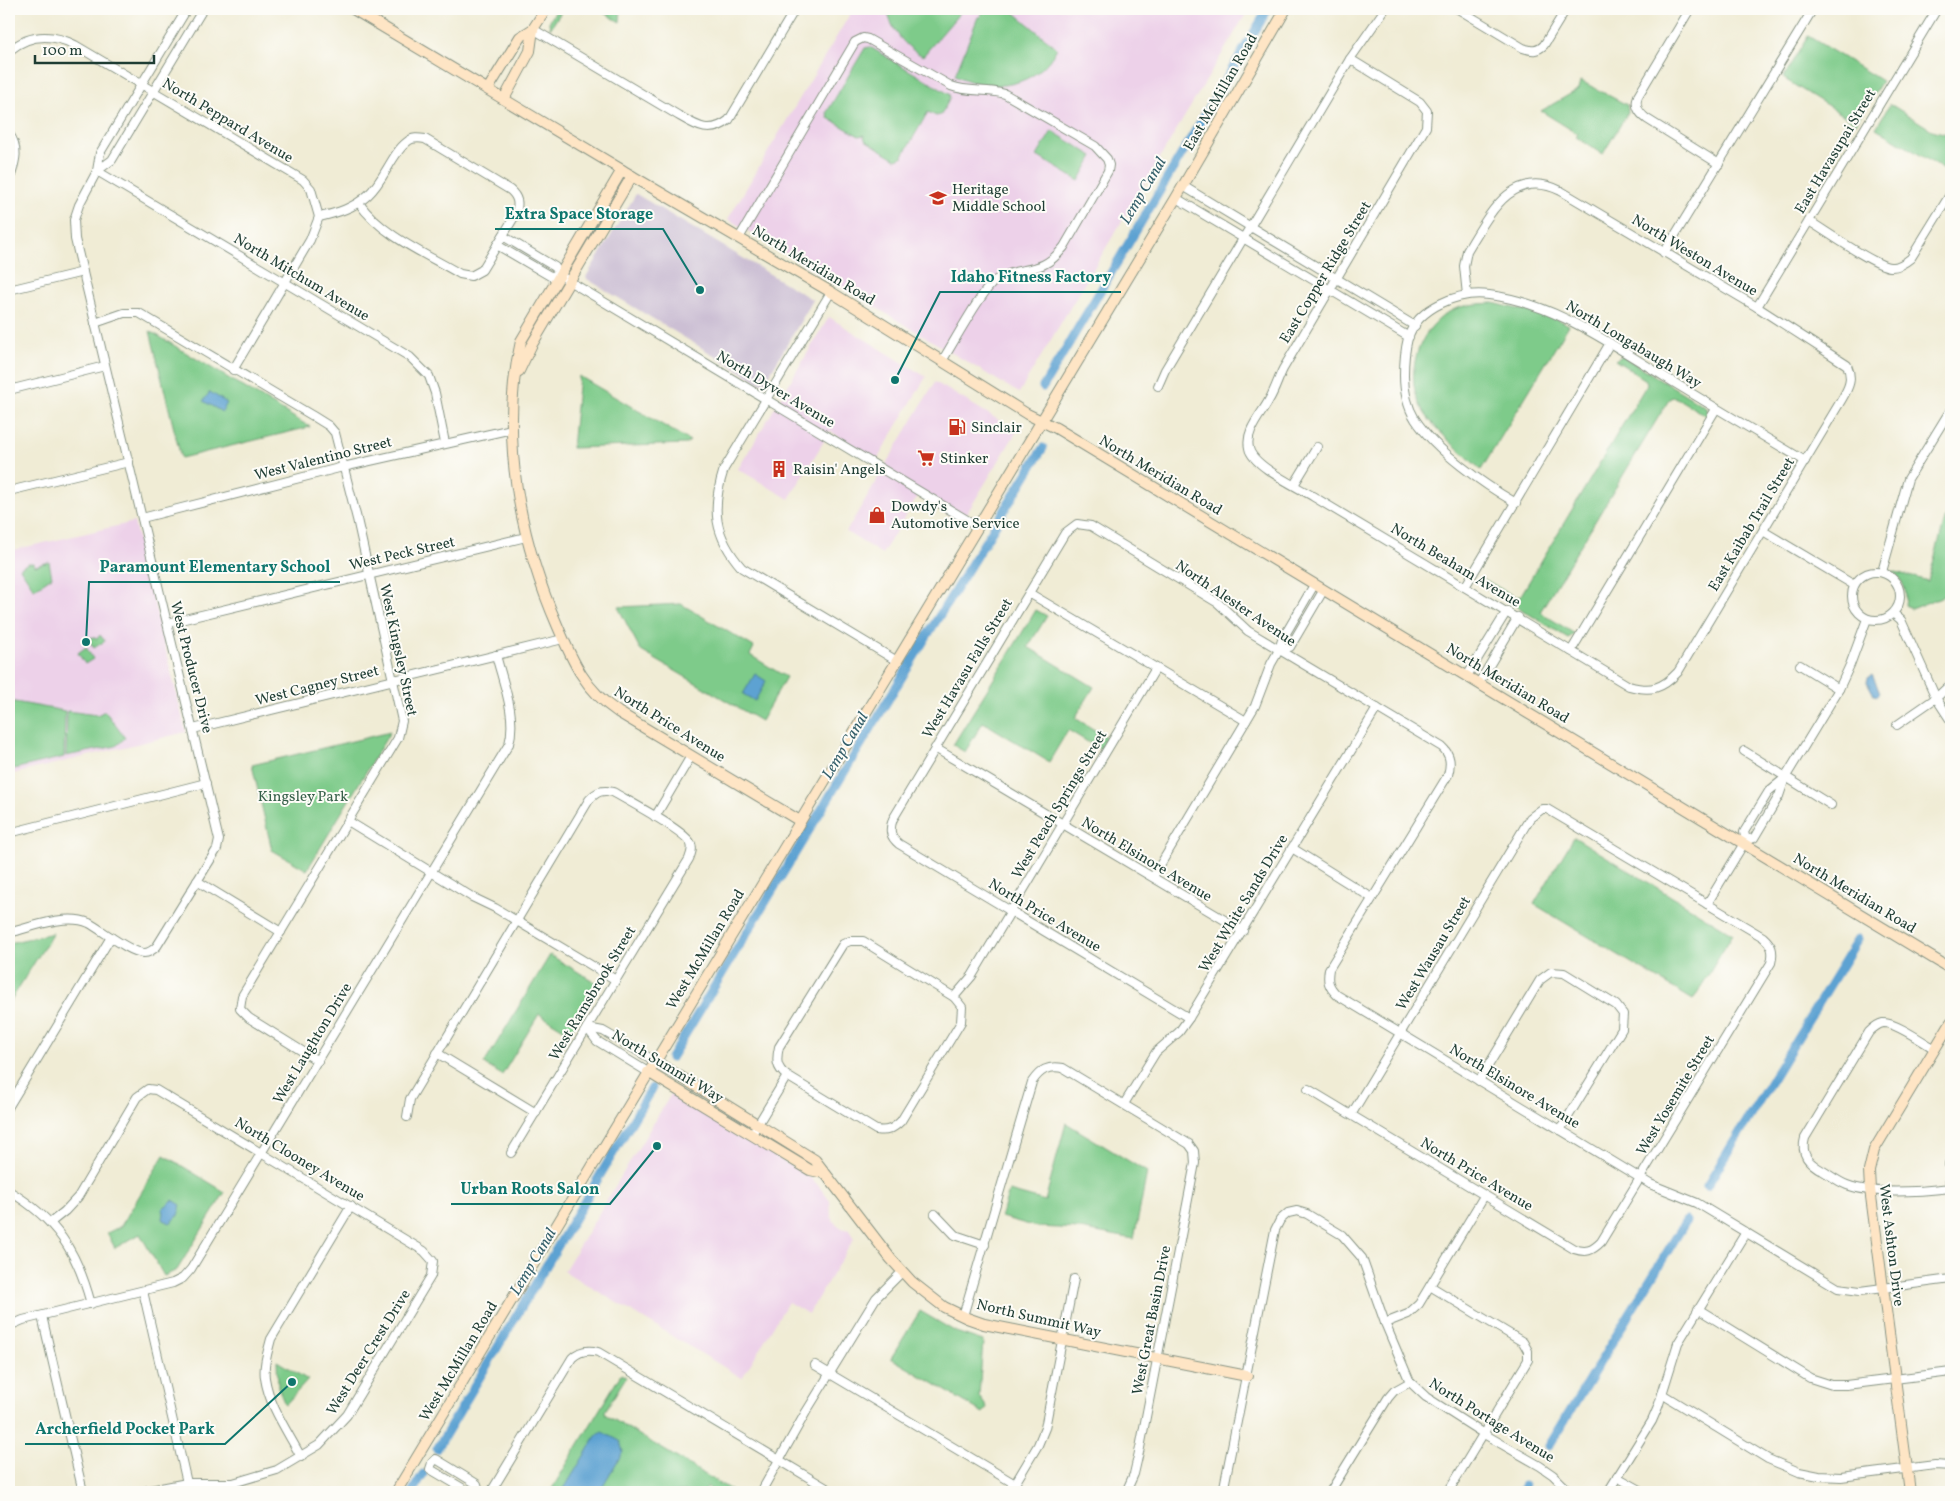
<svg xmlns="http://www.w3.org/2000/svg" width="1960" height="1501" font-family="Vollkorn,serif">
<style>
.built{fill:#edd1e9}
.industrial{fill:#ccbfd4}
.green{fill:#7ecb8a;stroke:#4e845f}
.water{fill:#5da2d2;stroke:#3e7083}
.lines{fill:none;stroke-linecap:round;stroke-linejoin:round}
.canal{stroke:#5da2d2;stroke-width:9}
.street-casing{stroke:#889484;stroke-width:10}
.secondary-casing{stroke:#889484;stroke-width:12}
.street{stroke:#fff;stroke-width:8}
.secondary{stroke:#fee5c5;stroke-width:10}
.labels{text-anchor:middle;stroke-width:4;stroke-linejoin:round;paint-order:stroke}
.street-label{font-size:15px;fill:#1f3d34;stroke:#fdfcf7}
.poi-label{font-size:15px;fill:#1f3d34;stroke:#fdfcf7;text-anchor:start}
.park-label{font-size:15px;fill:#37604a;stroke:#fdfcf7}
.water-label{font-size:16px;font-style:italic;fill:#35606b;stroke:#fdfcf7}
.leader{fill:none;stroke:#0f766e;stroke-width:2}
.callout-dot{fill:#0f766e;stroke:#fdfcf7;stroke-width:2}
.callout-label{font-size:16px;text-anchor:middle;font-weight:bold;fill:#0f766e;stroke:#fdfcf7;stroke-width:4;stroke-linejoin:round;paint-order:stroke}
</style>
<rect width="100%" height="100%" fill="#fdfcf7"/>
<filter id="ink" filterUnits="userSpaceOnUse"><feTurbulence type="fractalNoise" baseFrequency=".02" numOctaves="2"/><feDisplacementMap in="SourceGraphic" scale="10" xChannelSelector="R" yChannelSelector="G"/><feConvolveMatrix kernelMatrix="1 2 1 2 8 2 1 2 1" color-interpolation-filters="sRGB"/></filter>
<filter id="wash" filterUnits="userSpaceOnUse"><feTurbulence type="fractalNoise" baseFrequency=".0096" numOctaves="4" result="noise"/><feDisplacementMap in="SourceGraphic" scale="20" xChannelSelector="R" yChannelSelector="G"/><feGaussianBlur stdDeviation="1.12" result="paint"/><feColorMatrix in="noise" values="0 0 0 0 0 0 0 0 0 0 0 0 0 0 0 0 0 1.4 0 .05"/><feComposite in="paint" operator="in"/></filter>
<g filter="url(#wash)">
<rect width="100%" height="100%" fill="#f0ecd5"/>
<g class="built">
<polygon points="853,9 1249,9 1019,393 728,219"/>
<polygon points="829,317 926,377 877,460 830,431 789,499 738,469"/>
<polygon points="935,382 1017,431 961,523 918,496 882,554 846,532"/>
<polygon points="134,522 186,732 9,775 9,551"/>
<polygon points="671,1094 805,1174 816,1183 830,1200 831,1217 835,1223 842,1228 849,1230 854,1239 808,1314 788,1302 742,1378 564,1271"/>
</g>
<polygon class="industrial" points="636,194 813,300 765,382 760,383 587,279 586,277"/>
<g class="green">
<polygon points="557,9 563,9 550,29 549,22"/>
<polygon points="597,9 621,9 620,22"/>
<path d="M887,9H963L923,56C904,47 891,29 887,9Z"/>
<path d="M984,9H1004L1007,11L1010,9L1057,48C1037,88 992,94 955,75L978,17H980Z"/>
<polygon points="1808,36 1882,81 1856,123 1783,78"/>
<polygon points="870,47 949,94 950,98 941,115 936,116 928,112 902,157 896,159 865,140 864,135 859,136 828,118 827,112 865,48"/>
<polygon points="1581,81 1627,105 1628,112 1603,154 1576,137 1578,134 1541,111 1579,89"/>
<polygon points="1890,104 1932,130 1951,135 1951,174 1876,128"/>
<polygon points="1052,131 1093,156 1079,181 1037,156"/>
<path d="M1493,303L1555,318L1569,325L1481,470C1462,451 1430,428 1419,403C1404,369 1421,324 1455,309C1468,304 1479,304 1493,303Z"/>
<polygon points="150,331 310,427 181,458"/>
<polygon points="1622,356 1706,407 1707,414 1706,416 1675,397 1670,398 1540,612 1575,634 1568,638 1483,586 1482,578 1515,597 1521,595 1647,384 1646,380 1615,360"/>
<polygon points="579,376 690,441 686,444 572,448"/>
<path d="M1951,498V593L1911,609L1905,605C1908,590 1903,581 1892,571L1928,581Z"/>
<polygon points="49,562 52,577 34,589 20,568 28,563 33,563 35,566"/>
<polygon points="681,604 754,647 750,655 786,677 761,721 641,651 618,607"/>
<polygon points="1036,610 1047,616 1028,647 1094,687 1075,718 1108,738 1101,750 1068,730 1049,762 983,722 965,752 953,745"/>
<polygon points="100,635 105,641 94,648 88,639 92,637 97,639"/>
<polygon points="86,647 93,659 85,664 78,653"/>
<polygon points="9,701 65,711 64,757 9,770"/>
<polygon points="67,711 97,715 105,711 125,738 116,746 66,756"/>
<polygon points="390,732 307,870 272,850 252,765"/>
<polygon points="1574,837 1733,934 1693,1000 1534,904"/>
<polygon points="53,933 9,1003 9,943"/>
<polygon points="550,955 600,985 570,1033 539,1014 502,1075 484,1064"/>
<polygon points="1066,1123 1147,1172 1134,1239 1080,1229 1037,1227 1001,1217 1009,1191 1045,1201"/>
<polygon points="164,1155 225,1192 177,1270 164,1276 140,1234 115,1248 107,1233 121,1226"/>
<polygon points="920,1311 956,1332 983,1341 979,1396 987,1408 983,1413 891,1358"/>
<polygon points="277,1361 308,1380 285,1405 278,1387"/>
<polygon points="621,1374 626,1377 605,1411 606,1415 734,1492 715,1492 707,1487 703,1492 550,1492"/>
</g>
<g class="water">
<polygon points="210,392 227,403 222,412 203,401"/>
<polygon points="755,674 766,681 755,701 743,694"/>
<polygon points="1872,675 1880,692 1878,696 1874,695 1867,682 1868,678"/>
<path d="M173,1200L181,1205C177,1216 181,1215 170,1223L162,1219L163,1213L162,1209Z"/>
<polygon points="602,1432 620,1441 623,1452 599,1492 562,1492 596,1436"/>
</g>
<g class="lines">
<g class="canal">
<polyline points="1043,387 1268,9"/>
<polyline points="671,1058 925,639 1043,448"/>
<polyline points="1707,1186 1858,939"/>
<polyline points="1549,1446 1686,1221"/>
<polyline points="437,1449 652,1088"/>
<polyline points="412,1492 423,1474"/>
<polyline points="1521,1492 1524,1486"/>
</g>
</g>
</g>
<g filter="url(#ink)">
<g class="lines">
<g class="street-casing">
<g id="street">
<path d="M1458,9L1523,48C1532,51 1537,52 1544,45L1566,9"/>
<path d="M1690,9L1638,96C1634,106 1639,113 1647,119L1719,164"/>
<path d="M533,29L676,114C695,125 709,136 729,120L795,9"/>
<path d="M9,51C29,34 51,33 75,45L303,180L311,189L319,217"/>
<path d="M1350,59L1420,102L1427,111L1426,127L1283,369C1278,379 1275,390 1269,400C1262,414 1245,430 1249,448C1252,466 1298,487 1314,497C1419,560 1524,622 1629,686C1651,692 1662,689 1678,672L1842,399C1849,387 1853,379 1847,365L1757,307L1561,191C1511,166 1488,217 1467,251L1464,266L1467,295"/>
<path d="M9,134C21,149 14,165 9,182"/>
<polyline points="97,171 410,357 429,376 435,393 445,443"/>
<polyline points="97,171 112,160 203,9"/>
<polyline points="1183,186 1415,326"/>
<polyline points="1176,198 1409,337"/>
<path d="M1809,221C1824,230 1875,266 1890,267C1898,268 1905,263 1911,258L1951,193"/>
<polyline points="503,236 555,267 560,275 569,281 977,526"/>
<path d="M739,238L855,42L863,38L868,39L951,86C969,93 987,88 1005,94L1095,146L1107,159L1109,165L1108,171L1064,247C1039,278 1023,263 996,280C982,289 953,344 942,361"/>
<polyline points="497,245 550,276 560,275"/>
<polyline points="1664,253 1813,9"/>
<polyline points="9,290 83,272"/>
<path d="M831,292L724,469C711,509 714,536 742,568L897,661"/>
<polyline points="1757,307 1937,9"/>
<polyline points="95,323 124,313 139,313 313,416 329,426 335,433 357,519 402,721 398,738 242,996 240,1009 249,1018 318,1061"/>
<path d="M233,370L310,240L319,217C337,213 354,208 368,195C384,181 392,153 407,142C412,137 419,138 425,139L510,190C518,197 519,203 516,214L482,270L471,276L460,274C426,254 381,235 359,203"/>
<polyline points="1158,386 1165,370 1350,59 1385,9"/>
<polyline points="9,390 105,366"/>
<polyline points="1294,485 1317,447"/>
<polyline points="9,491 129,462"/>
<path d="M1516,503C1483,484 1436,451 1415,419C1407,406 1404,391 1404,375C1404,363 1405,350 1408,338C1418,307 1459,291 1489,295C1555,303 1610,344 1665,377C1712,406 1758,433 1805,461"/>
<polyline points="142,518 343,467 512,429"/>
<polyline points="1763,531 1854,585"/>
<circle cx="1876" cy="596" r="24"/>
<polyline points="1882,572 1908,479 1951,409"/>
<polyline points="1314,585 1282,640 1279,650 1290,647 1323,591"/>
<polyline points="1465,587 1610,343"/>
<polyline points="1029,593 1246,721"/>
<polyline points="1894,614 1901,620 1936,698 1951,721"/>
<polyline points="168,623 526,537"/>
<polyline points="1571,651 1716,409"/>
<polyline points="1800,665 1839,689"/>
<polyline points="1467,676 1507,611"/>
<polyline points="1479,683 1518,617"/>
<polyline points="1897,725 1936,698 1951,684"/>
<polyline points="193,729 563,639"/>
<polyline points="935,748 1243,931"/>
<polyline points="1744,751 1831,805"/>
<polyline points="1785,778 1769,791 1744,832 1746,840 1754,838 1779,796 1785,778 1839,689 1850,665 1867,619"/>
<polyline points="655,817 691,756"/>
<polyline points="348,821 472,897 495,908 616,980"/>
<polyline points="9,833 206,783"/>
<polyline points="1292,848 1372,898"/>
<polyline points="1153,877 1255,706 1271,664 1279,650"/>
<polyline points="197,881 281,932"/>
<polyline points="1707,904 1746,840"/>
<path d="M9,933C31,927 67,913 89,923C102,930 130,953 144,953C149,953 153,950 157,946L217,849L219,840L75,239L74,220L79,205L97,171L100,153L187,9"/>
<path d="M1189,1018L899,844C890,837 889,830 893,819L1065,533L1077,524L1091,526L1218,603L1248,631L1442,747C1451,755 1451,764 1448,775L1329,969C1327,981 1328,986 1337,995L1650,1184L1697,1203L1838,1288L1860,1291L1951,1279"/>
<polyline points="587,1028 603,1031 655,1061"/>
<polyline points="587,1028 597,1041 648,1072"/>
<path d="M1935,1049C1923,1042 1895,1022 1883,1023C1878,1024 1873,1028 1869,1032L1805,1138C1800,1155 1809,1163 1823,1171C1831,1176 1839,1182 1847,1185C1873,1195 1924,1191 1951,1188"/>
<polyline points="437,1053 536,1113"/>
<path d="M787,1076L876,1130C887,1132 893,1129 901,1121L961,1022L962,1007L954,997L972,976L1156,668"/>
<polyline points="1479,1081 1540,980 1551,972 1564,973 1616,1005 1623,1014 1622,1029 1560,1130"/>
<path d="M1308,1089L1574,1249C1586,1253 1592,1251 1601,1242L1771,963C1774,951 1772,945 1763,937L1547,809H1542L1530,818L1351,1115"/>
<polyline points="1124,1104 1156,1052 1179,1032 1189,1018 1377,708"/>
<polyline points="9,1106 111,937"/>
<path d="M407,1117L410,1099L589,800C596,792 602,789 613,792C628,801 686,831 691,844C693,849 691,854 689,859L511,1153"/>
<path d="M752,1134L787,1076C776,1068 776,1060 779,1047L843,944L850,941H863L954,997"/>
<polyline points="1950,1188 1949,1164 1951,1157"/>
<path d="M9,1191C56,1219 77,1251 91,1304"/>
<polyline points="935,1214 955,1235 985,1245"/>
<polyline points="50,1223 65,1211 78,1197 137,1097 148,1089 156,1090 424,1251 433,1261 431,1276 347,1415 319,1445 277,1470 233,1483 187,1483 140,1492"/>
<polyline points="1430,1286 1523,1342 1528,1351 1528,1360 1448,1492"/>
<polyline points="143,1291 187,1483"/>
<polyline points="1698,1309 1810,1378 1832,1385 1846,1385 1951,1372"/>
<polyline points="42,1316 83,1492"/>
<path d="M963,1316L1032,1082C1040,1070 1048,1065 1063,1068L1189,1144L1194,1151L1195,1163L1140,1448L1134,1474L1126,1492"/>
<polyline points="1385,1323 1408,1314 1419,1304 1484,1196"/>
<path d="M9,1326L23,1320L173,1283L183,1278L191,1269L509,744C517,716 503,683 496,655"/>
<polyline points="815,1365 1015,1484"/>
<polyline points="1662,1394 1768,1459 1799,1472 1819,1476 1841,1477 1935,1465 1951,1466"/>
<path d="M301,1457C288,1432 269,1406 265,1378C263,1365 268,1351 271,1339L351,1206"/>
<polyline points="432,1463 436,1459 477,1484 479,1491 476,1492"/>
<polyline points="432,1463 430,1469 469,1492"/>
<polyline points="1617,1477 1644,1492"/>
<path d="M491,1492L572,1358C579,1351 587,1349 598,1352L833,1492"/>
<polyline points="761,1492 806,1412 876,1298 902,1272"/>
<polyline points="1010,1492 1038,1445 1045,1428 1074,1279"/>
<polyline points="1223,1492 1275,1230 1280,1220 1288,1213 1297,1211 1307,1214 1342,1235 1362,1258 1385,1323 1410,1382 1426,1397 1484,1434 1540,1466 1553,1475 1570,1492"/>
<polyline points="1330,1492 1388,1398 1394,1391 1410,1382"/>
<polyline points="1608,1492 1652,1421 1658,1407 1678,1343 1746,1232"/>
</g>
</g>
<g class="secondary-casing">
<g id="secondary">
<polyline points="353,9 632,176 831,292 1027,414 1056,428 1951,969"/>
<polyline points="488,89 520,37 533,29"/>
<polyline points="504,99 530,51 533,29 546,9"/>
<path d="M622,170L521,341C499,436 519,538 558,627C573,662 585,690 618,712L800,821"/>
<polyline points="519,371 531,346 632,176"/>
<polyline points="655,1061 815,1160 891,1259 912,1282 944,1307 967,1318 984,1324 1247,1376"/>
<polyline points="648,1072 810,1170 824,1173"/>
<polyline points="396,1492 1176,198 1286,9"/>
<polyline points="1910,1492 1870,1189 1869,1171 1874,1150 1951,1022"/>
</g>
</g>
<use href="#street" class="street"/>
<use href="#secondary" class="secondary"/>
</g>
</g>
<defs>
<g id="school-bare" transform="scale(1.35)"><path d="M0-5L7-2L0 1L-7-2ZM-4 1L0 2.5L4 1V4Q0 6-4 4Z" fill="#c8321e" stroke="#fdfcf7" stroke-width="2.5" paint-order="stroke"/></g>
<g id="fuel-bare" transform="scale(1.35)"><path d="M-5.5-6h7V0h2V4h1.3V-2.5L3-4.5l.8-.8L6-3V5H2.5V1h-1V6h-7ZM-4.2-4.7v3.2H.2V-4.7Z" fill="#c8321e" stroke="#fdfcf7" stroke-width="2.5" paint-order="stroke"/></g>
<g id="supermarket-bare" transform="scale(1.35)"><path d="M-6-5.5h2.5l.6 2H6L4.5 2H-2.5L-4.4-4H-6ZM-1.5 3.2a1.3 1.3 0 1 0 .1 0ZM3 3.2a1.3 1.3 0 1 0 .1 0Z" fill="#c8321e" stroke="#fdfcf7" stroke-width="2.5" paint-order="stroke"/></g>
<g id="building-bare" transform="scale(1.35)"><path d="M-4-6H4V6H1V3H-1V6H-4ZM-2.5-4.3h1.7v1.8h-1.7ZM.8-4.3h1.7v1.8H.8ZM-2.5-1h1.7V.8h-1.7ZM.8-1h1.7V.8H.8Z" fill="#c8321e" stroke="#fdfcf7" stroke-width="2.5" paint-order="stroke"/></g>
<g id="shop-bare" transform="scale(1.35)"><path d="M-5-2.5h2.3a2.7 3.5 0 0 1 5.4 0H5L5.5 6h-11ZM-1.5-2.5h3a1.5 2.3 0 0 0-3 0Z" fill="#c8321e" stroke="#fdfcf7" stroke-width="2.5" paint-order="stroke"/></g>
</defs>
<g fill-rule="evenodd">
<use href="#school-bare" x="938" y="198"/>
<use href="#fuel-bare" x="957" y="427"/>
<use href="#supermarket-bare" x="926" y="458"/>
<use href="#building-bare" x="779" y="469"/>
<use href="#shop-bare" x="877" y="515"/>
</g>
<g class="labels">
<g class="street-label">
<text transform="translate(1220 92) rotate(-60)" y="5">East McMillan Road</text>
<text transform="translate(228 120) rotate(31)" y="5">North Peppard Avenue</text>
<text transform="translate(1835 151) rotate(-59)" y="5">East Havasupai Street</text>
<text transform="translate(1695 255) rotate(31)" y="5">North Weston Avenue</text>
<text transform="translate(814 265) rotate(31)" y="5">North Meridian Road</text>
<text transform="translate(1325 272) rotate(-59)" y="5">East Copper Ridge Street</text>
<text transform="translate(302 277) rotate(31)" y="5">North Mitchum Avenue</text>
<text transform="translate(1634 344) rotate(31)" y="5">North Longabaugh Way</text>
<text transform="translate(776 389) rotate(31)" y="5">North Dyver Avenue</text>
<text transform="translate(323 458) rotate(-14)" y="5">West Valentino Street</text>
<text transform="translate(1161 475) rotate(31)" y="5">North Meridian Road</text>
<text transform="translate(1751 524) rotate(-59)" y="5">East Kaibab Trail Street</text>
<text transform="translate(402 553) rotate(-13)" y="5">West Peck Street</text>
<text transform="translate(1456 565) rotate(31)" y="5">North Beaham Avenue</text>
<text transform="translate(1236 603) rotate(34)" y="5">North Alester Avenue</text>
<text transform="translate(399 650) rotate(78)" y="5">West Kingsley Street</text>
<text transform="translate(192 667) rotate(76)" y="5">West Producer Drive</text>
<text transform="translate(967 668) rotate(-59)" y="5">West Havasu Falls Street</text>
<text transform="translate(1508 683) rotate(31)" y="5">North Meridian Road</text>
<text transform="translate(317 685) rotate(-14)" y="5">West Cagney Street</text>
<text transform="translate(670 724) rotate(32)" y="5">North Price Avenue</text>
<text transform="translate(1059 804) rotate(-59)" y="5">West Peach Springs Street</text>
<text transform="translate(1147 859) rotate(31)" y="5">North Elsinore Avenue</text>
<text transform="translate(1855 893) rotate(31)" y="5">North Meridian Road</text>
<text transform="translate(1243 903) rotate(-59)" y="5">West White Sands Drive</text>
<text transform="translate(1045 915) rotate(31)" y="5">North Price Avenue</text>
<text transform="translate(705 949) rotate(-59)" y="5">West McMillan Road</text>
<text transform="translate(1433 953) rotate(-59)" y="5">West Wausau Street</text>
<text transform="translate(592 993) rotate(-59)" y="5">West Ramsbrook Street</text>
<text transform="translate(312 1043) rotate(-59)" y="5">West Laughton Drive</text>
<text transform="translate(668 1066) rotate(31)" y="5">North Summit Way</text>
<text transform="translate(1515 1086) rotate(31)" y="5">North Elsinore Avenue</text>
<text transform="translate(1675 1095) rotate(-59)" y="5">West Yosemite Street</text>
<text transform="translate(300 1159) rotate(31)" y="5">North Clooney Avenue</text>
<text transform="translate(1477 1174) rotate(31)" y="5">North Price Avenue</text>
<text transform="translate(1892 1245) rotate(83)" y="5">West Ashton Drive</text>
<text transform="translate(1039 1318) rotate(13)" y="5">North Summit Way</text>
<text transform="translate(1151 1320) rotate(-79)" y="5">West Great Basin Drive</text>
<text transform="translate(368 1352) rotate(-58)" y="5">West Deer Crest Drive</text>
<text transform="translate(458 1361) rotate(-59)" y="5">West McMillan Road</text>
<text transform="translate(1492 1420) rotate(32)" y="5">North Portage Avenue</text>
</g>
<g class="poi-label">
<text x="952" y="194">Heritage<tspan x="952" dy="17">Middle School</tspan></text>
<text x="971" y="432">Sinclair</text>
<text x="940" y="463">Stinker</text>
<text x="793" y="474">Raisin' Angels</text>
<text x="891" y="511">Dowdy's<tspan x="891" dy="17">Automotive Service</tspan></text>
</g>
<g class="park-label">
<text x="303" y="801">Kingsley Park</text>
</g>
<g class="water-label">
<text transform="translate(1142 190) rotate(-59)" y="6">Lemp Canal</text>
<text transform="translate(844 745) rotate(-59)" y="6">Lemp Canal</text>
<text transform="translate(532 1261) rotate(-59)" y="6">Lemp Canal</text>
</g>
</g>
<path class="leader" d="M700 290L663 229H495M895 380L940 292H1121M86 642L89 582H340M657 1146L610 1204H451M292 1382L225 1444H25"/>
<g class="callout-dot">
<circle cx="700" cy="290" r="5"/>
<circle cx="895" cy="380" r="5"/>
<circle cx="86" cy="642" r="5"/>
<circle cx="657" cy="1146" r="5"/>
<circle cx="292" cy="1382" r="5"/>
</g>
<g class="callout-label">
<text x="579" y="219">Extra Space Storage</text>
<text x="1031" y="282">Idaho Fitness Factory</text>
<text x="215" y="572">Paramount Elementary School</text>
<text x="530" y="1194">Urban Roots Salon</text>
<text x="125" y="1434">Archerfield Pocket Park</text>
</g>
<rect width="1960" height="1501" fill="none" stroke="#fdfcf7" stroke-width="30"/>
<path d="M35 55v8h119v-8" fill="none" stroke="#1f3d34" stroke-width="2.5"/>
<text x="42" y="55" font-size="15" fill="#1f3d34" stroke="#fdfcf7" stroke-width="4" paint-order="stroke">100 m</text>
</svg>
